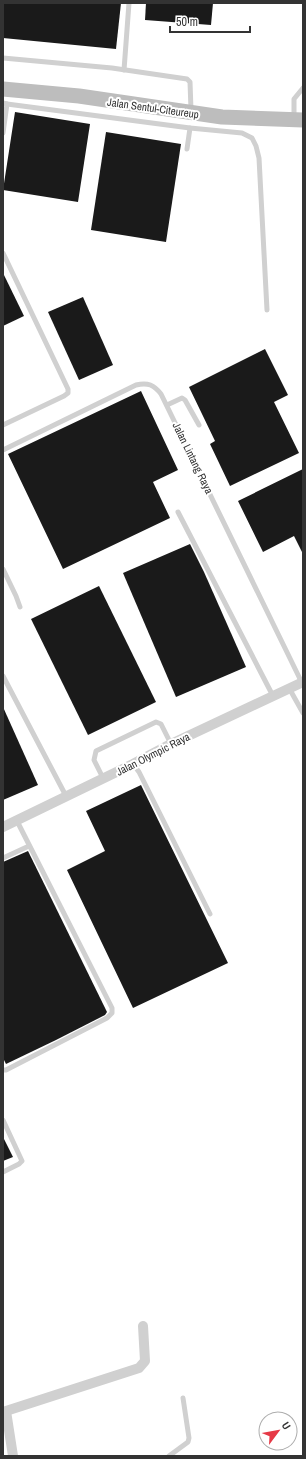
<svg xmlns="http://www.w3.org/2000/svg" width="306" height="1459" font-family="'Archivo Narrow',sans-serif">
<style>
.building{fill:#1a1a1a}
.lines{fill:none;stroke-linecap:round;stroke-linejoin:round}
.lane{stroke:#d0d0d0;stroke-width:5}
.street{stroke:#d0d0d0;stroke-width:10}
.secondary{stroke:#bdbdbd;stroke-width:15}
.labels{text-anchor:middle;stroke-width:4;stroke-linejoin:round;paint-order:stroke}
.street-label{font-size:11px;fill:#333;stroke:#fff}
</style>
<rect width="100%" height="100%" fill="#fff"/>
<g class="building">
<polygon points="3,3 121,3 116,49 3,38"/>
<polygon points="146,3 213,3 211,25 145,20"/>
<polygon points="15,112 90,124 78,202 3,190"/>
<polygon points="106,132 181,144 166,242 91,230"/>
<polygon points="3,273 24,316 3,326"/>
<polygon points="83,297 113,365 79,380 48,312"/>
<polygon points="265,349 288,395 274,402 299,453 230,486 210,444 215,441 189,387"/>
<polygon points="141,391 178,470 153,482 170,518 63,569 8,454"/>
<polygon points="303,469 303,554 294,536 263,552 238,501"/>
<polygon points="190,544 204,572 246,667 176,697 123,573"/>
<polygon points="99,586 156,702 88,735 31,619"/>
<polygon points="3,707 38,785 3,800"/>
<polygon points="141,785 228,963 133,1008 67,870 105,851 86,811"/>
<polygon points="28,851 107,1012 105,1015 56,1040 6,1064 3,1058 3,862"/>
<polygon points="3,1137 13,1157 3,1161"/>
</g>
<g class="lines">
<g class="lane">
<polyline points="3,58 112,68 187,79 190,82 191,110"/>
<polyline points="124,70 129,3"/>
<polyline points="3,103 7,104 3,133"/>
<polyline points="7,104 190,128 242,133 252,138 256,146 259,158 267,310"/>
<polyline points="294,118 294,99 303,88"/>
<polyline points="187,149 190,128"/>
<polyline points="3,253 68,389 68,393 64,396 3,425"/>
<polyline points="167,405 182,398 185,400 199,425"/>
<path d="M3,450L136,385C148,382 154,385 161,394L302,683"/>
<polyline points="178,512 273,696"/>
<polyline points="3,569 16,596 20,607"/>
<polyline points="3,676 66,796"/>
<polyline points="289,688 303,713"/>
<polyline points="133,764 139,772 210,914"/>
<polyline points="103,778 94,760 96,751 156,722 161,724 171,744"/>
<polyline points="3,858 29,846"/>
<polyline points="3,1070 6,1070 107,1018 112,1013 112,1008 110,1004 17,821"/>
<polyline points="3,1120 22,1161 19,1164 3,1172"/>
<polyline points="169,1456 188,1442 189,1438 183,1398"/>
</g>
<g class="street">
<polyline points="3,827 133,764 171,744 303,682"/>
<polyline points="13,1456 6,1411 139,1368 145,1361 143,1326"/>
</g>
<polyline class="secondary" points="3,89 79,96 222,117 303,120"/>
</g>
<g class="labels">
<g class="street-label">
<text transform="translate(153 108) rotate(8)" y="4">Jalan Sentul-Citeureup</text>
<text transform="translate(193 458) rotate(64)" y="4">Jalan Lintang Raya</text>
<text transform="translate(153 754) rotate(-27)" y="4">Jalan Olympic Raya</text>
</g>
</g>
<rect width="306" height="1459" fill="none" stroke="#333333" stroke-width="8"/>
<g transform="translate(278 1431) rotate(58)"><circle r="19" fill="#ffffff" stroke="#adadad"/>
<path d="M0-3L7 15L0 10L-7 15Z" fill="#e63946"/>
<text y="-6" font-size="11" font-weight="bold" text-anchor="middle" fill="#333333">U</text>
</g>
<path d="M170 26v6h80v-6" fill="none" stroke="#333333" stroke-width="2"/>
<text x="176" y="26" font-size="12" fill="#333333" stroke="#ffffff" stroke-width="3" paint-order="stroke">50 m</text>
</svg>
